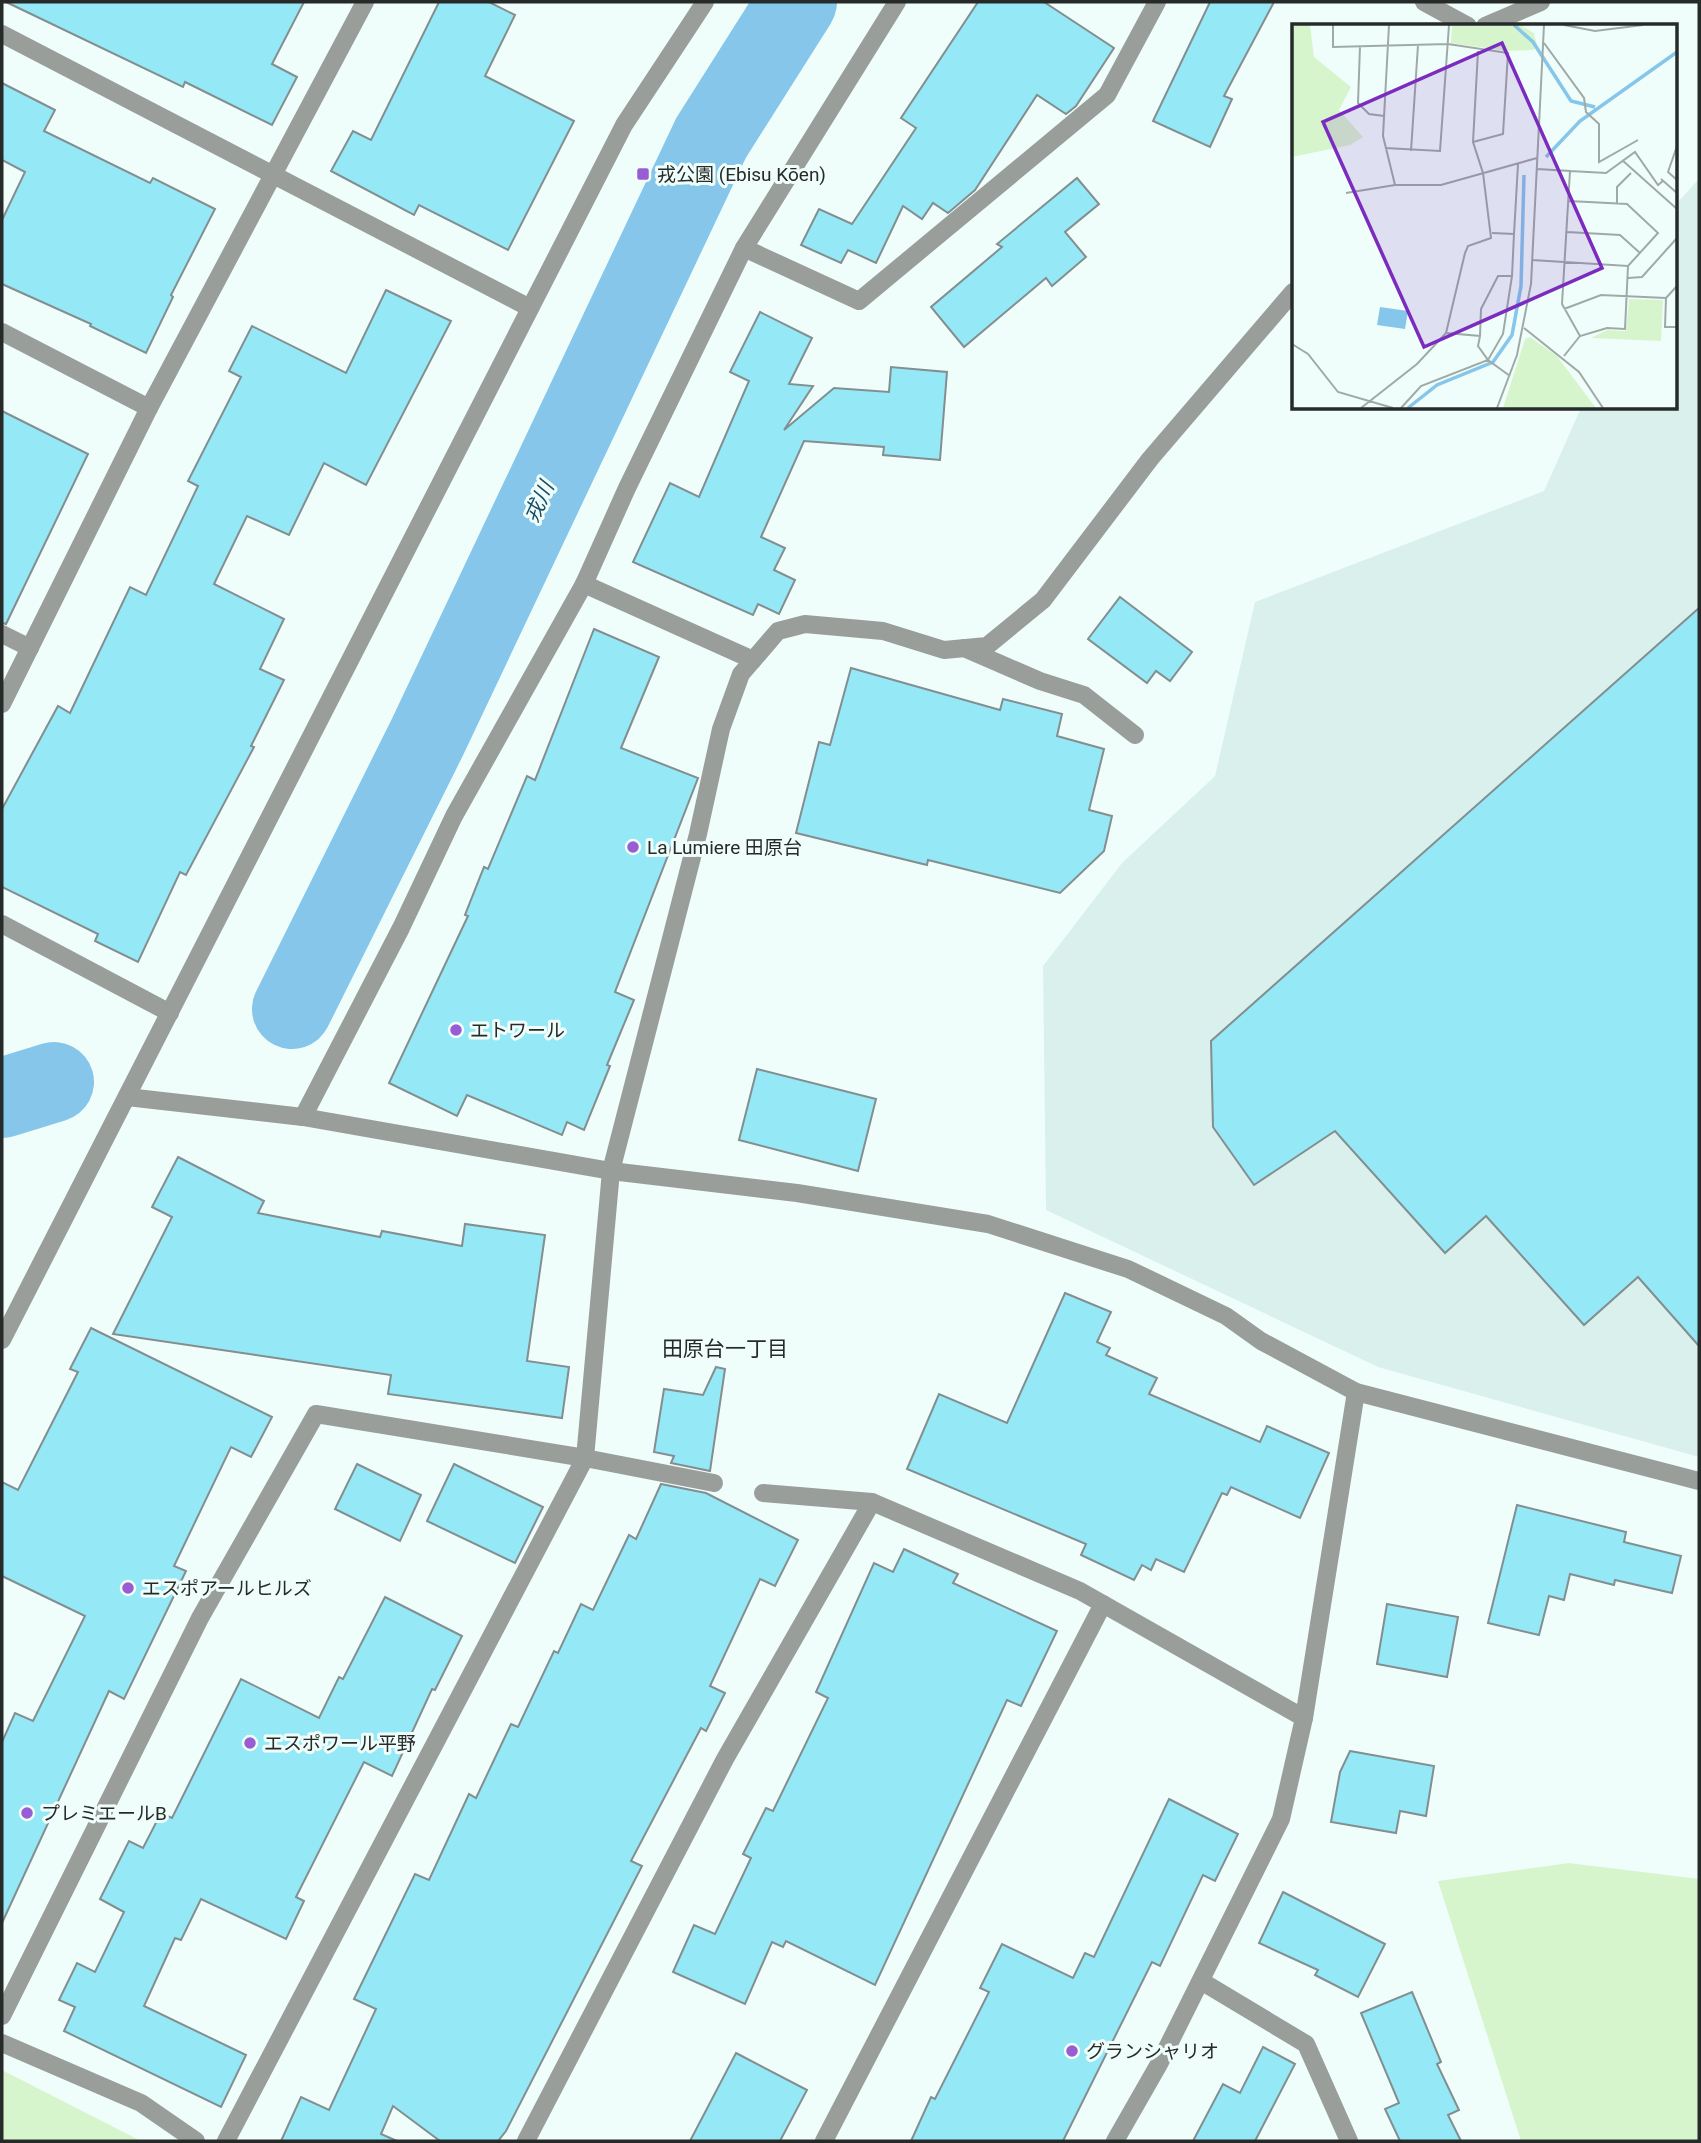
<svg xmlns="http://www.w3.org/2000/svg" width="1701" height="2143" font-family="Roboto,'Noto Sans JP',sans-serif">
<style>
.built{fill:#daf0ed}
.green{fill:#d7f5cd}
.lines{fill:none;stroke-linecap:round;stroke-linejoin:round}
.river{stroke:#86c6ea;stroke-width:80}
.building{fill:#95e8f6;stroke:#828e90;stroke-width:2}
.service{stroke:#999e9b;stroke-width:18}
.minor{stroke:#999e9b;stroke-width:18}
.tertiary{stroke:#999e9b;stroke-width:18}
.poi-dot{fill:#985cd3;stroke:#f0fefb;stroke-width:2.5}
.labels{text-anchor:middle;stroke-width:6;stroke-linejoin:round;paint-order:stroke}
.poi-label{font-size:19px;fill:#262b2a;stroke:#f0fefb;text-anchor:start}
.water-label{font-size:21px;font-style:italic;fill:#1a4d65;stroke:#f0fefb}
.neighbourhood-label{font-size:21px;fill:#262b2a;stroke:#f0fefb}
.inset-river{fill:none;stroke:#86c6ea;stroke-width:3.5}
.inset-road{fill:none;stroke:#9faaa7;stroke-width:2}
.view{fill:#7b2cbf;fill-opacity:0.15;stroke:#7b2cbf;stroke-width:3.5}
.inset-edge{fill:none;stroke:#262b2a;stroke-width:3.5}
</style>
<rect width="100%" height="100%" fill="#f0fefb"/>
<polygon class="built" points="1699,179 1699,1457 1378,1367 1046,1210 1043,966 1122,863 1215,776 1255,602 1544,491 1581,408 1675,408 1675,205"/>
<g class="green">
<polygon points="1569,1863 1699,1879 1699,2141 1521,2141 1438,1881"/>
<polygon points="2,2070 141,2141 2,2141"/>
</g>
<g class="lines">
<g class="river">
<polyline points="292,1009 427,738 711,138 797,2"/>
<polyline points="2,1098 54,1082"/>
</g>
</g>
<g class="building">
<polygon points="6,2 304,2 272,64 297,77 272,125 185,82 183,87"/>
<polygon points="439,2 489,2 515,15 485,76 574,121 508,250 419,205 414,215 331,171 353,131 371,140"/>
<polygon points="978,2 1044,2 1114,48 1076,106 1066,114 1037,95 975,190 948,213 933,203 922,219 903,206 876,263 848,250 841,263 801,245 819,209 852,224 916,128 901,118"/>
<polygon points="1210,2 1274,2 1224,96 1232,99 1210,147 1153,121"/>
<polygon points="2,83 55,110 44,131 150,183 153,178 215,209 171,295 173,297 146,353 90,326 91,324 2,284 2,220 25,172 2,160"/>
<polygon points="1077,178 1099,204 1065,232 1086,257 1052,286 1046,278 964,347 931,307 1002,247 997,244"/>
<polygon points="386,290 451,321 366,485 324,463 289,535 247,516 214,584 284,619 260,669 284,680 251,746 254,747 186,875 180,872 138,962 95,941 98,934 2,887 2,809 58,706 70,713 130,587 146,595 198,486 188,481 241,377 229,371 252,326 346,373"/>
<polygon points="760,312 812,338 789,384 813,386 784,430 834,388 889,392 891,367 947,372 940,460 883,455 884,447 804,441 761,537 785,548 774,570 795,580 779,614 758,604 753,615 633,562 670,483 699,497 749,381 730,372"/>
<polygon points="2,411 88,454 6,624 2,623"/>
<polygon points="1120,597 1192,652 1170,681 1156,671 1147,683 1088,639"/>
<polygon points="1699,608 1699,1346 1638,1277 1584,1325 1486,1216 1445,1253 1335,1131 1254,1185 1213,1127 1211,1041"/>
<polygon points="594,629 659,657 621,748 698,778 615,992 634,1000 607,1065 610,1066 584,1130 567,1122 562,1135 467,1095 457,1116 389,1083 468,916 465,915 484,867 488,869 527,776 535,780"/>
<polygon points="851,668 1000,710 1003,699 1062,714 1057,736 1104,749 1089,810 1112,816 1104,851 1060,893 928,860 927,865 796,833 819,742 830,745"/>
<polygon points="757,1069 876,1099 858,1171 739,1140"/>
<polygon points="178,1157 264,1201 258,1213 380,1237 382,1231 462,1246 465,1224 545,1235 527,1361 569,1367 562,1418 388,1394 391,1375 113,1334 172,1217 152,1207"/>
<polygon points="1065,1293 1111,1312 1097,1342 1110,1348 1106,1355 1157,1378 1149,1394 1260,1442 1267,1426 1329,1453 1300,1518 1231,1487 1227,1495 1222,1493 1184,1572 1156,1559 1151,1570 1142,1565 1134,1580 1081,1555 1086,1544 907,1469 939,1394 1007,1423"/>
<polygon points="91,1328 272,1417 251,1457 231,1447 174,1566 186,1571 124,1699 109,1691 2,1923 2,1742 15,1713 33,1721 85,1616 2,1576 2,1482 18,1490 78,1372 70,1369"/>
<polygon points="716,1367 725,1369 710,1471 671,1463 674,1456 654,1452 664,1389 703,1395"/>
<polygon points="357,1464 421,1495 400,1541 335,1509"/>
<polygon points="454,1464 543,1507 515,1563 427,1521"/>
<polygon points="661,1484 706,1493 798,1540 775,1586 760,1579 710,1686 725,1693 706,1731 701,1728 631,1861 642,1866 506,2131 498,2141 440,2141 393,2106 381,2134 397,2141 281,2141 301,2097 329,2110 376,2009 354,1999 415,1874 429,1880 469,1794 476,1798 511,1724 518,1727 554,1651 558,1653 581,1604 593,1610 629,1535 636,1539"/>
<polygon points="1517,1505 1626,1532 1624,1542 1681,1556 1672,1593 1615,1580 1614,1585 1570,1574 1564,1600 1549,1596 1539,1635 1488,1623"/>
<polygon points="904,1549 958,1574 953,1583 1057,1631 1021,1706 1007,1700 875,1985 786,1941 783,1947 772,1942 745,2004 673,1972 694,1925 715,1934 751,1858 743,1854 766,1808 773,1811 828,1698 816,1692 874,1563 893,1572"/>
<polygon points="385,1597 462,1636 435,1690 432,1689 392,1776 364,1762 296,1897 304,1901 286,1939 201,1899 181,1940 175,1938 144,2006 246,2055 221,2107 64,2031 75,2007 59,2000 77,1963 95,1972 124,1912 100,1899 129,1841 143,1848 161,1813 172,1818 241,1679 319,1718 339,1677 343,1679"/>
<polygon points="1387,1604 1458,1617 1447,1677 1377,1664"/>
<polygon points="1350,1751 1434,1766 1426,1816 1400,1811 1396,1833 1331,1822 1340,1772"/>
<polygon points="1169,1799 1238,1834 1215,1881 1203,1875 1160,1966 1152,1962 1063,2141 911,2141 931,2097 935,2099 989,1992 980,1988 1002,1944 1073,1978 1085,1953 1094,1957"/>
<polygon points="1283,1892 1385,1944 1358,1997 1315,1975 1318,1970 1259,1943"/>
<polygon points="1412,1992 1441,2062 1437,2064 1459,2110 1448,2115 1461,2141 1400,2141 1385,2109 1399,2103 1361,2013"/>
<polygon points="1263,2047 1295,2064 1255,2141 1193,2141 1223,2084 1240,2093"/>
<polygon points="736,2053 807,2090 780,2141 690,2141"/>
</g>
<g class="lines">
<g class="service">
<polyline points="964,648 1040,681 1084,695 1135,735"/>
<polyline points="585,1458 714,1483"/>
<polyline points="763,1493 872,1502"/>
</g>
<g class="minor">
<polyline points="897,2 744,248 859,301 1107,95 1157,2"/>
<polyline points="1424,2 1468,26"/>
<polyline points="1485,26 1541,2"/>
<polyline points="2,34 530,308"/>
<polyline points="744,248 627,488 584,584 753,660"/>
<polyline points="2,332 149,408"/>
<polyline points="2,634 30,648"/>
<polyline points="2,704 149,408 365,2"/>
<polyline points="2,924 170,1013"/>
<polyline points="127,1097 303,1117 611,1171 797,1193 988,1224 1128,1269 1226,1316 1261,1341 1356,1392 1699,1481"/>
<polyline points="303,1117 401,928 454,816 584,584"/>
<polyline points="1201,1981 1306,2044 1349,2141"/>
<polyline points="2,2016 200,1618 316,1414 585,1458"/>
<polyline points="2,2043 141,2103 196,2141"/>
<polyline points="226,2141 585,1458 611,1171 698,834 721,729 741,674 778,631 805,624 883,631 944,650 987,646 1043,600 1150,459 1293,292"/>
<polyline points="526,2141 725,1759 872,1502 1080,1591 1304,1718"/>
<polyline points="824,2141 1103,1604"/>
<polyline points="1115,2141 1159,2064 1281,1819 1304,1718 1356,1392"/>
</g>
<polyline class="tertiary" points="2,1340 624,125 705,2"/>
</g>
<g class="poi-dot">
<rect x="636" y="167" width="14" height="14" rx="3.5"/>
<circle cx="633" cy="847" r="7"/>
<circle cx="456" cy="1030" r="7"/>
<circle cx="128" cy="1588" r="7"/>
<circle cx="250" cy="1743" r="7"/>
<circle cx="27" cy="1813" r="7"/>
<circle cx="1072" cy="2051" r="7"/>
</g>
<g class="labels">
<g class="poi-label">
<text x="657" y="181">戎公園 (Ebisu Kōen)</text>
<text x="647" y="854">La Lumiere 田原台</text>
<text x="470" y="1037">エトワール</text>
<text x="142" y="1595">エスポアールヒルズ</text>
<text x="264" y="1750">エスポワール平野</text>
<text x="41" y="1820">プレミエールB</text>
<text x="1086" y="2058">グランシャリオ</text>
</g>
<g class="water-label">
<text transform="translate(539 502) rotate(-65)" y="7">戎川</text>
</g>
<g class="neighbourhood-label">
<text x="725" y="1356">田原台一丁目</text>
</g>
</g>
<g transform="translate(1292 24)">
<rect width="385" height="385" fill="#f0fefb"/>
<path d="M0,1H18L22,33L59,63L47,86L71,113L58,121L0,133ZM160,1H228L242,9L245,21L242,26L215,27L159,19ZM337,275L371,276L369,317L299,314L315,306L334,307ZM238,313L265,332L304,384H211L233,315Z" fill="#d7f5cd"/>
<path d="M88,283L116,287L113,305L85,301Z" fill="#86c6ea"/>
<path class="inset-river" d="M222,1L241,18L279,77L303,83M254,133L288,97L385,28M116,384L145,361L201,338L220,311L229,262L232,151"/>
<path class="inset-road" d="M41,1V23L156,20L216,29L211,110L181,118M97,1L91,112L103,161M272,1L303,7L351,1M252,19L292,74L294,88L307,100V138L346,116M68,22L66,79L77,90L92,92M385,122L376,148L385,156M93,124L148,127L157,1M119,127L126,21M330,136L385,185M245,145L278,147L270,280L288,312M278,147L314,149L343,128L366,161L371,157M369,155L385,169M54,169L103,161H149L245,134M325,179V163L339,149M275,208L328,211L348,229M200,209L222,210L220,252M222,210L226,140M240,236L336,242L366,209L335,180L277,177M336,254L350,253L385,214M385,262L374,274L373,303H385M272,285L309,271L374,274M232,304L287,348L311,384M154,309L188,312L186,322L196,336L218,352M0,320L16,330L46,368L101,384M272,332L288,312L315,304L333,305L336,242M69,384L125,340L154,309L173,229L176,222L199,214L191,149L181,118L186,27M109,384L129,362L196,336L211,310L220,252H206L189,285L188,312M205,384L225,331L239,260L252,1"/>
<path class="view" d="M210,19L310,244L132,323L31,98Z"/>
<rect width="385" height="385" class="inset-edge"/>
</g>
<rect width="1701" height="2143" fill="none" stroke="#262b2a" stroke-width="7"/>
</svg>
